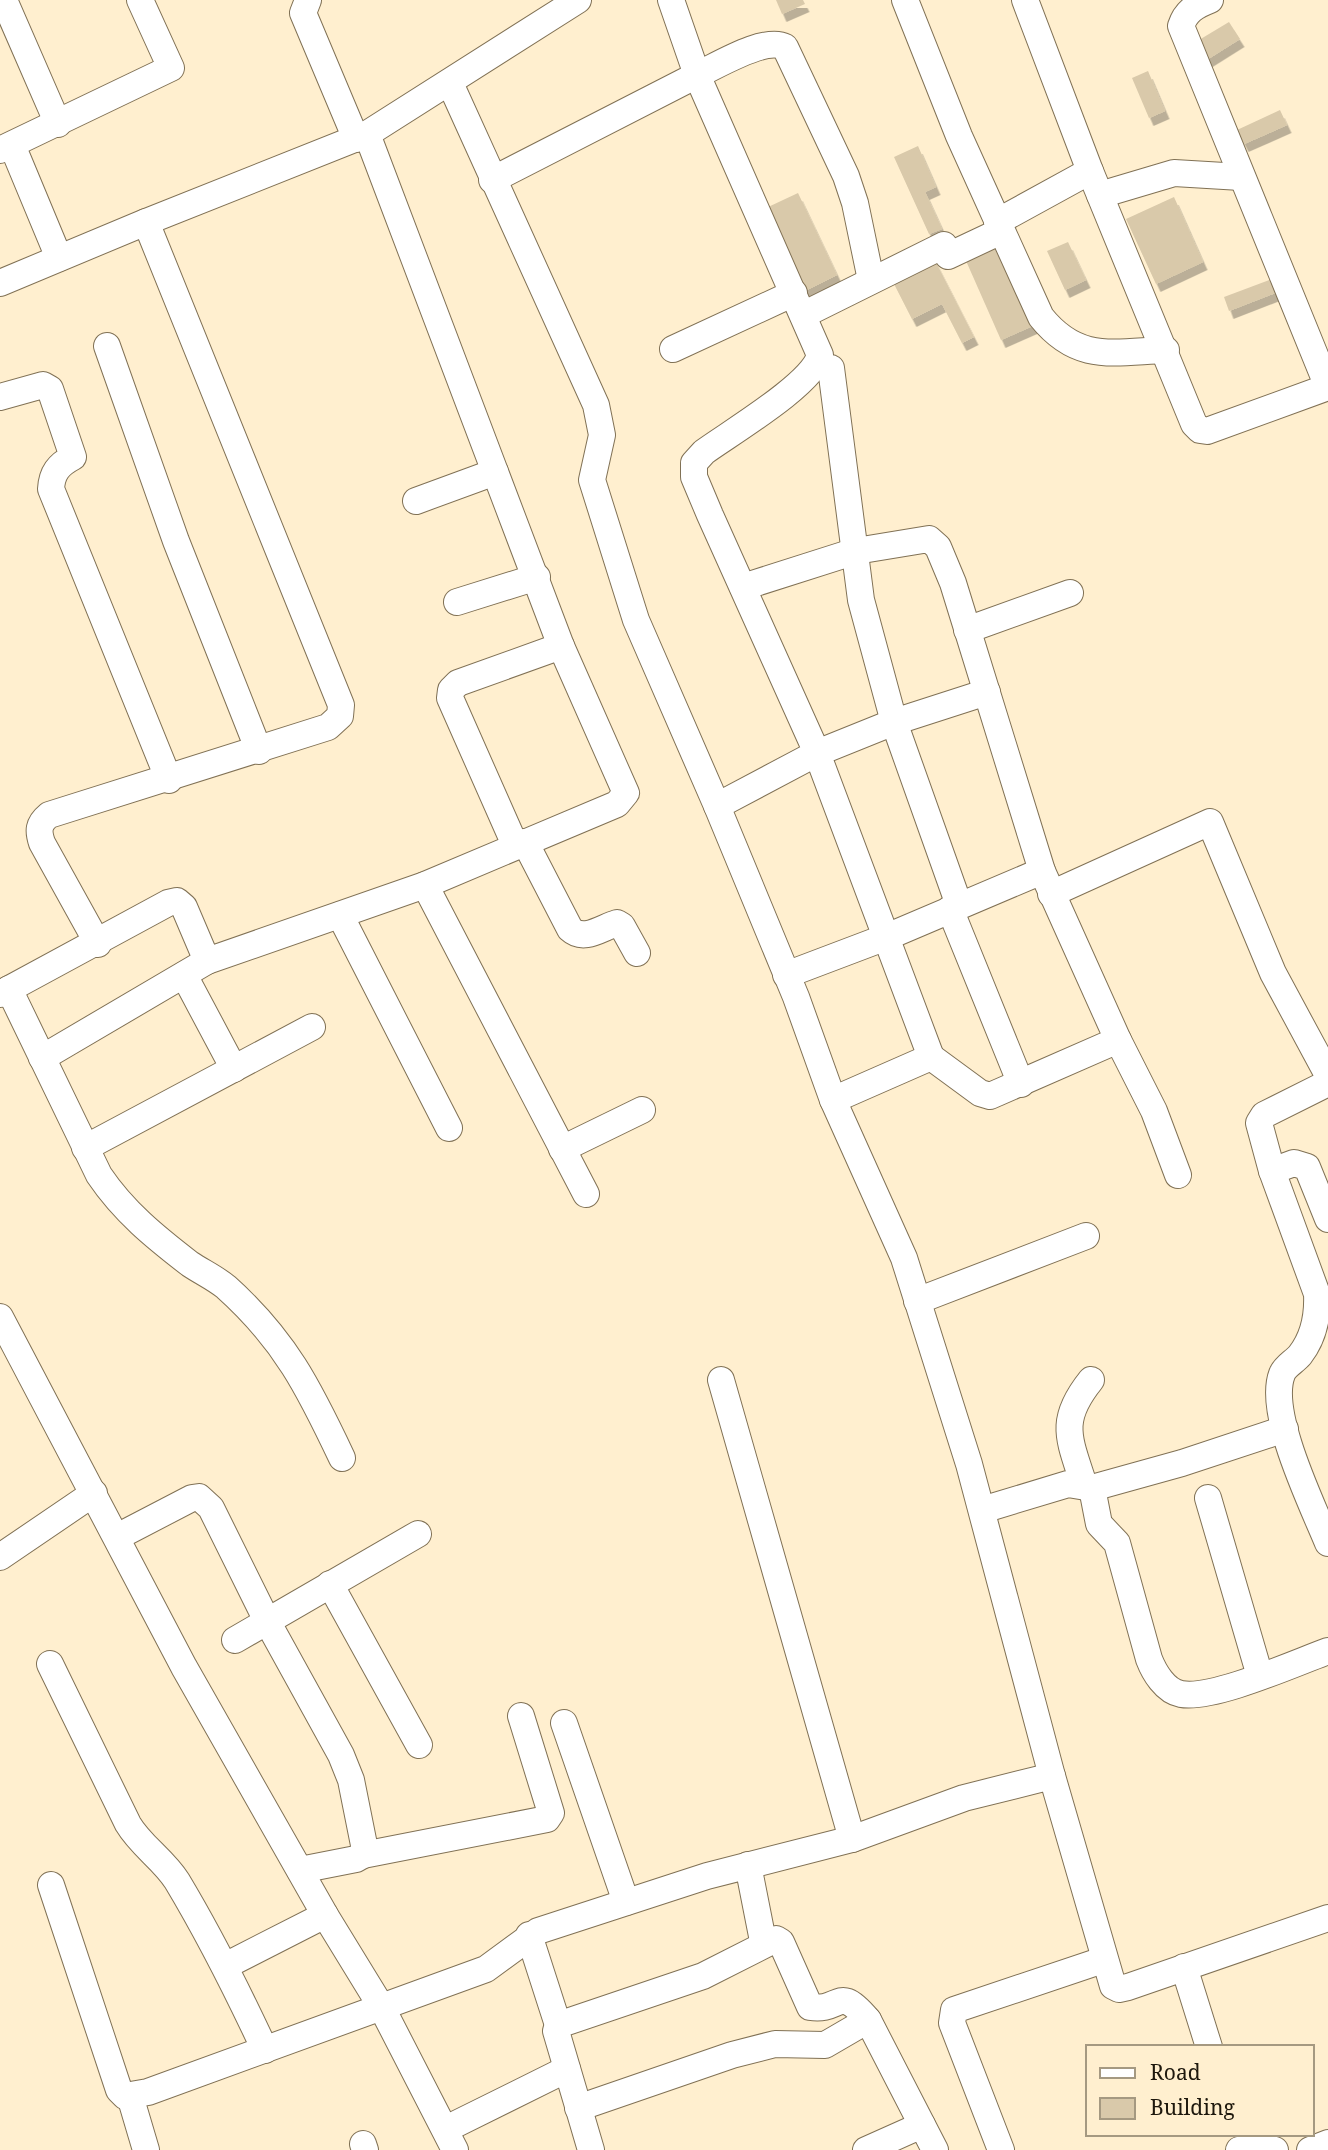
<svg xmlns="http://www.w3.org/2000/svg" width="1328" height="2150" font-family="'Noto Serif',serif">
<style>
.building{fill:#d9c9aa;filter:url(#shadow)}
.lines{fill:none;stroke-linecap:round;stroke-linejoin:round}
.minor-casing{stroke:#807155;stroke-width:28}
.minor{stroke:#fff;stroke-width:26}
</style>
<defs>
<filter id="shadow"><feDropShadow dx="4.5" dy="8" stdDeviation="0" flood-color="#0004"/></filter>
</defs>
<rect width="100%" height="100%" fill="#ffefcf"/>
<g class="building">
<polygon points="776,0 803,0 805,4 782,14"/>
<polygon points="1229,22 1240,39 1205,61 1194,43"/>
<polygon points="1148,71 1165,111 1149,118 1132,78"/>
<polygon points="1280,110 1287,125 1244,144 1237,130"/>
<polygon points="918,146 936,187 925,192 942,229 929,234 894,157"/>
<polygon points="798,193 837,275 805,291 766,208"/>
<polygon points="1174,197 1203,262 1156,284 1126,219"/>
<polygon points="997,239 1035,325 1001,340 963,254"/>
<polygon points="1068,242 1086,280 1065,290 1047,251"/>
<polygon points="931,253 974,337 962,343 942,304 912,319 889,274"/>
<polygon points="1277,277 1283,290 1229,311 1224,297"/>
</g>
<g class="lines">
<g class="minor-casing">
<g id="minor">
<polyline points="4,0 58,124"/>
<polyline points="308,0 303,13 356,139"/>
<path d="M905,0L959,136L1041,317C1078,363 1113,352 1166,350"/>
<polyline points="1025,0 1090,171 1194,424 1200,430 1207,431 1328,387"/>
<path d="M1210,0C1195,6 1186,11 1181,26L1328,387"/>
<polyline points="450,83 596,405 602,435 592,480 636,620 717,806"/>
<polyline points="12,145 59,258"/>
<polyline points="0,150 171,68 140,0"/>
<polyline points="492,180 697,75 671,0"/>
<polyline points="1100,195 1174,173 1241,177"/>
<polyline points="948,256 999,232 997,222 1090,171"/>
<path d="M871,280L855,203L846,176L785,47C765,36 717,66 697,75L820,355C813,384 730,433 704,452L694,463V477L710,515L817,753L717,806L796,997L833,1100L904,1258L969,1464L1052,1776"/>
<polyline points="0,283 146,222"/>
<polyline points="803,315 944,245"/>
<polyline points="107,346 176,541 259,751"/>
<polyline points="673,349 794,293"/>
<polyline points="831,368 861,600 894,722 959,905"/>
<path d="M0,397L43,385L50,389L73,457C58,465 52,473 51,489L169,780"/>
<polyline points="416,501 495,472"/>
<polyline points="743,587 856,551 929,539 938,547 953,583 1042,871"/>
<polyline points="457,602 537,577"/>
<polyline points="967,630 1070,593"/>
<path d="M525,842L570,929C584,942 601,928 617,923L622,926L637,953"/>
<polyline points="515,845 450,698 451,690 458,683 561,646"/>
<polyline points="425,885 586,1194"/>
<polyline points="1051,894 1210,822 1273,973 1328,1075"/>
<polyline points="950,909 1021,1084"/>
<polyline points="340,915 449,1128"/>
<path d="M98,944L42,843C38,831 38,824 49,815L328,727L340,716L341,705L146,222L367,134L578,0"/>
<polyline points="184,975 234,1069"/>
<polyline points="786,975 889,936 1042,871 1118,1040 990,1096 980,1093 931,1057 833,1100"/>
<path d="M9,989L99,1175C124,1212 155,1237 190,1264C202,1272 215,1278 226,1287C285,1340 309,1388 342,1458"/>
<polyline points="0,994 168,903 177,901 184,907 207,961 425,885 617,804 626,793 561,646 367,134"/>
<polyline points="1118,1040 1154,1111 1178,1175"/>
<polyline points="931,1057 817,753 894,722 987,692"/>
<polyline points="42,1058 207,961"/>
<path d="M1328,1083L1264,1115L1259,1123L1272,1171L1317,1294C1318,1316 1314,1337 1300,1355C1294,1362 1285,1366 1282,1374C1267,1413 1312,1504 1328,1543"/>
<polyline points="85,1148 312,1027"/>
<polyline points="562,1149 642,1110"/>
<polyline points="1272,1171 1294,1163 1307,1167 1328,1219"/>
<polyline points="917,1301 1086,1236"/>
<polyline points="0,1317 184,1667 325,1915 382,2008 455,2150"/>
<polyline points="721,1380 852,1839"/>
<path d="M1084,1485C1069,1438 1058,1421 1091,1380"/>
<path d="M1092,1488L1099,1524L1117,1543L1149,1659C1154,1672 1165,1691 1181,1694C1213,1700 1295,1663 1328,1651"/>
<polyline points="1208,1498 1260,1676"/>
<polyline points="982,1510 1068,1484 1092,1488 1182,1463 1285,1429"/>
<polyline points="117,1537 192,1498 199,1497 211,1508 267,1621 341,1755 351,1780 364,1845 363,1855 356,1859 300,1870"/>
<polyline points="0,1557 94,1493"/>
<polyline points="330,1584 419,1745"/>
<polyline points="235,1640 418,1534"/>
<path d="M50,1664L128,1824C141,1846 163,1859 177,1881C210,1936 238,1992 265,2050"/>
<polyline points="564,1723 626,1902"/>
<polyline points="363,1855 547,1819 551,1813 521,1716"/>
<polyline points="748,1865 762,1936 768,1941"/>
<polyline points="51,1885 119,2090 125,2096 148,2092 486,1969 538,1931 707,1876 852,1839 964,1798 1052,1776 1113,1986 1119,1989 1128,1987 1328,1918"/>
<polyline points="529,1935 558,2025"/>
<polyline points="225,1966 325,1915"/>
<polyline points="1184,1967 1209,2047"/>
<polyline points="130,2096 146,2150"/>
<polyline points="578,2108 732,2055 775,2044 825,2045 868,2020"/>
<polyline points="446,2129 567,2069"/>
<polyline points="363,2144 365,2150"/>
<path d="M591,2150L556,2031L558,2025L703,1976L776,1939L781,1942L810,2007C842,2012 837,1983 868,2020L935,2150"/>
<polyline points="866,2150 922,2125"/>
<polyline points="1001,2150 952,2023 954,2010 1103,1960"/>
<polyline points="1239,2150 1260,2145 1275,2150"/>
<polyline points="1310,2150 1328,2143"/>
</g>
</g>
<use href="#minor" class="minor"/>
</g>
<rect x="1086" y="2045" width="228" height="91" fill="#ffefcf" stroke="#a59981" stroke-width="2"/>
<rect x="1100" y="2068" width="35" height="10" fill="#ffffff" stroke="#a59981" stroke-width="2"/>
<text x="1150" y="2080" font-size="21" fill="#1e180d">Road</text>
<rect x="1100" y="2098" width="35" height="21" fill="#d9c9aa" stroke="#a59981" stroke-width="2"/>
<text x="1150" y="2115" font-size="21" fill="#1e180d">Building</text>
</svg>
